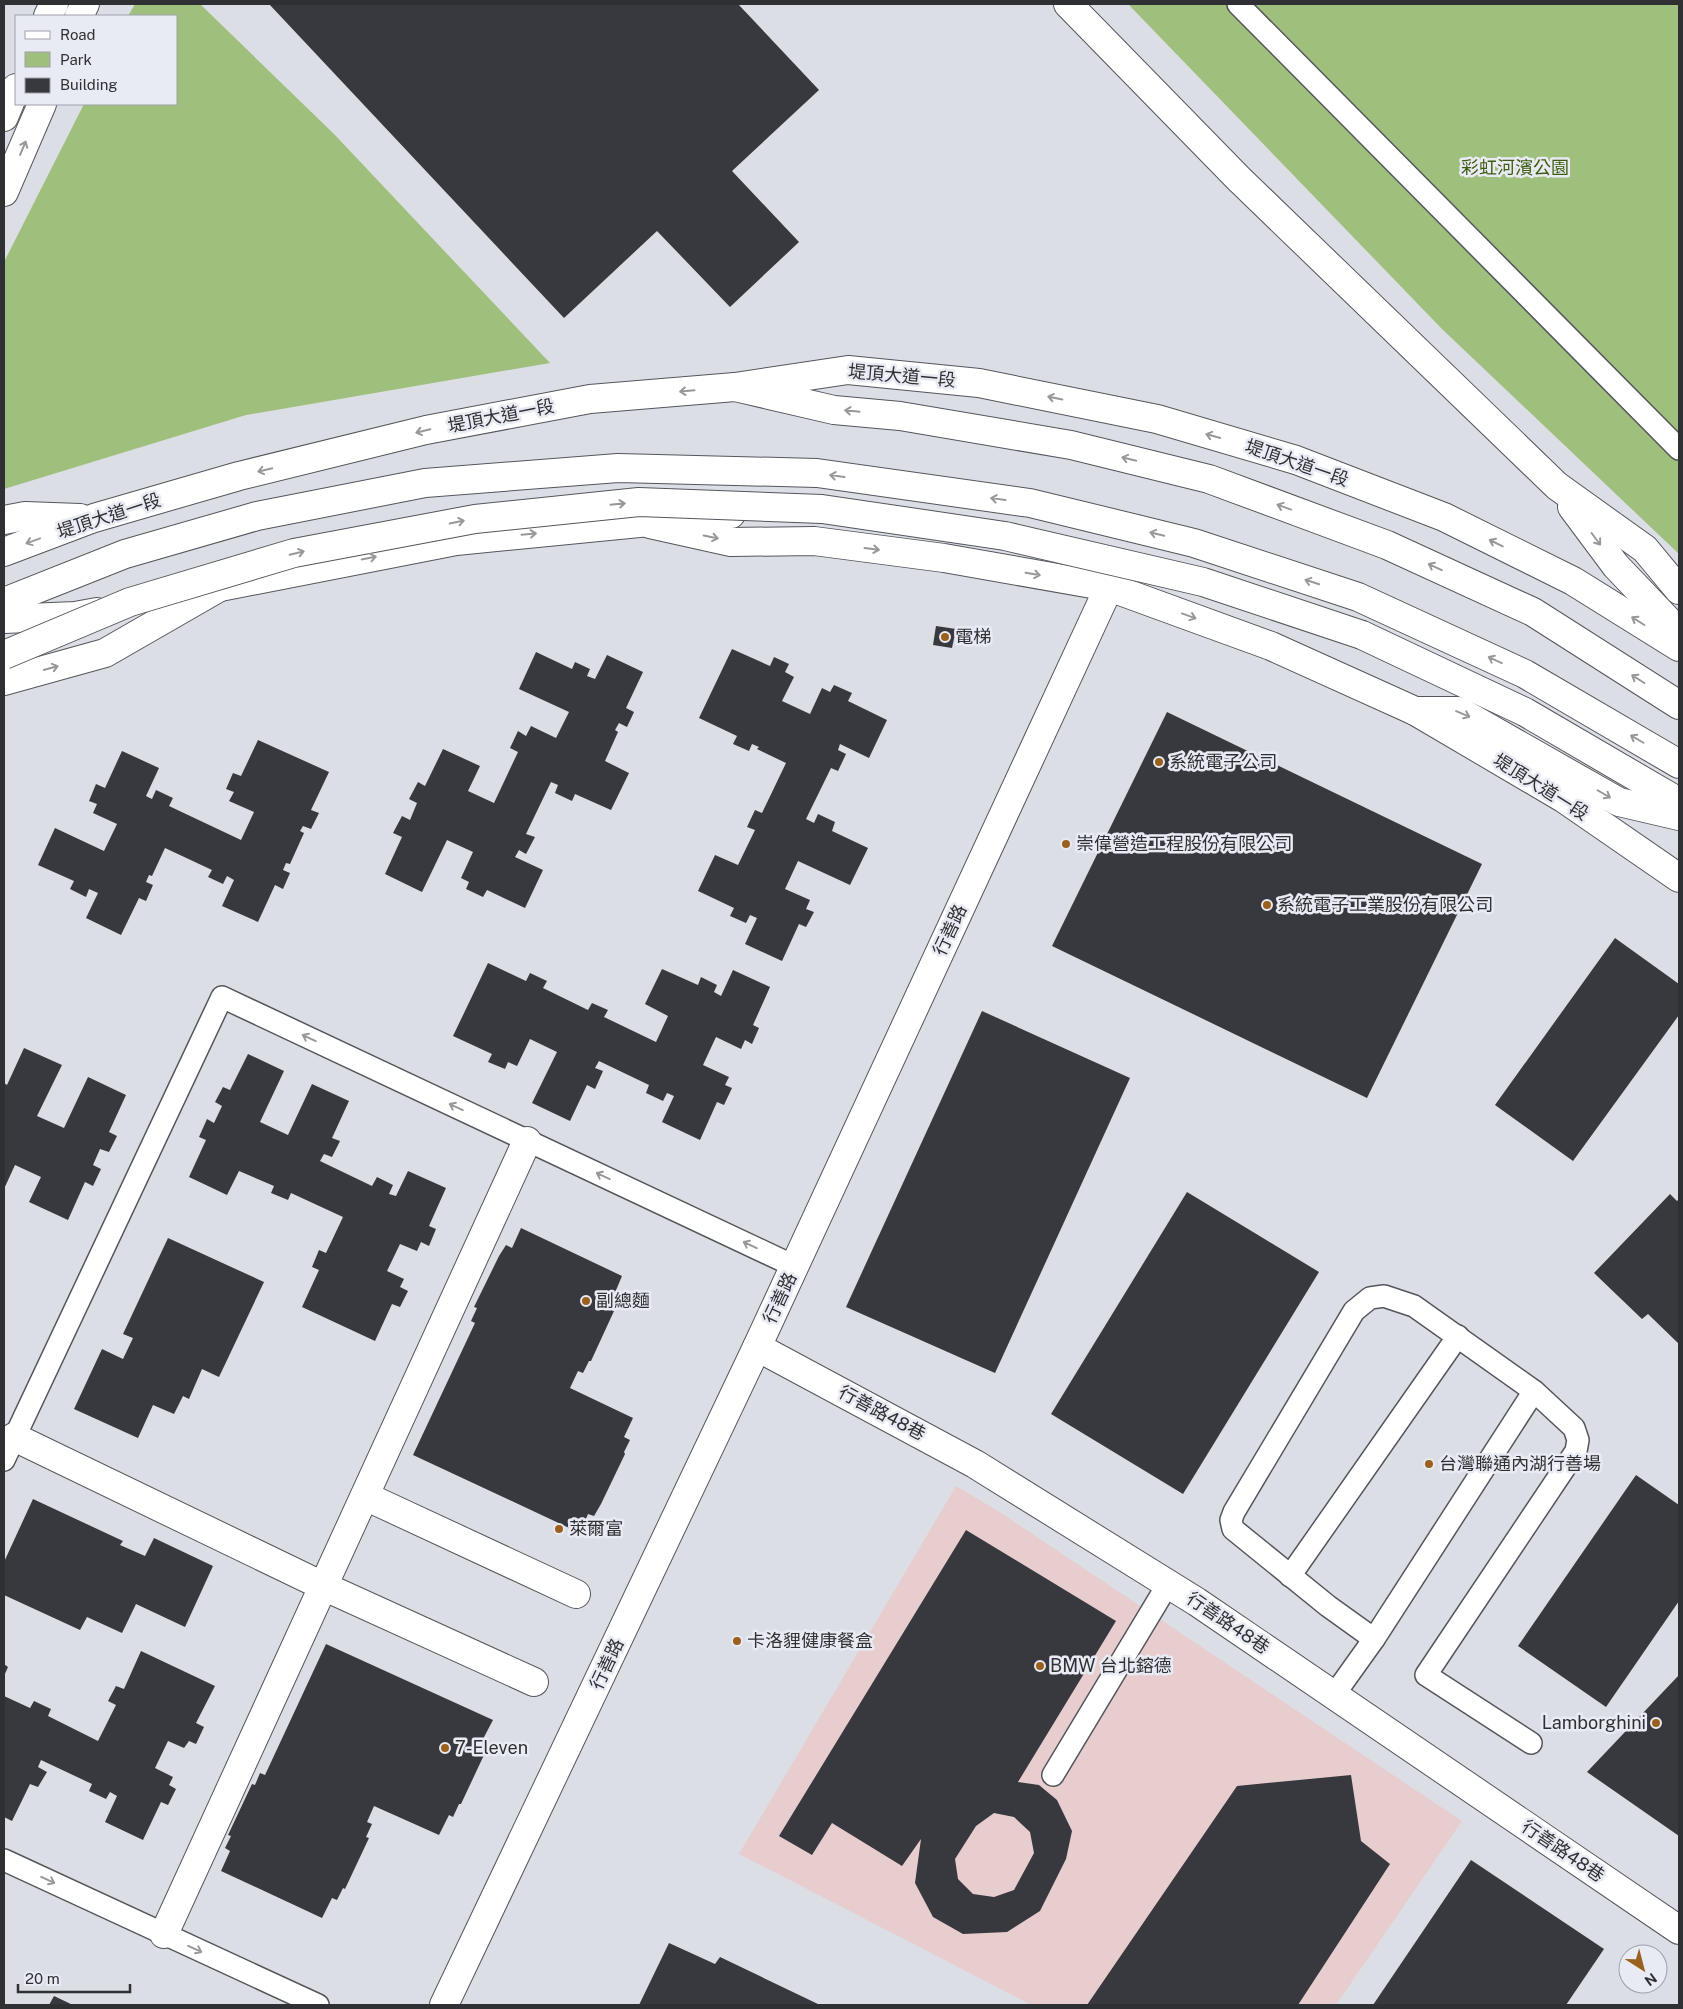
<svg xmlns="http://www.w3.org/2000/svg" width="1683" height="2009" font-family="'Public Sans','Noto Sans TC',sans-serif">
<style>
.commercial{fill:#e8cdce}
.green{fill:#9fbf7d}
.building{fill:#38383f;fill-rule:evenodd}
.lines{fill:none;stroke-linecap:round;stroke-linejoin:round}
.lane-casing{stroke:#54565d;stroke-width:24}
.street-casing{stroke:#54565d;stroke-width:30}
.secondary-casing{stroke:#54565d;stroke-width:30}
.highway-casing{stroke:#54565d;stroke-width:30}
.lane{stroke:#fff;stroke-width:21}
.street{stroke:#fff;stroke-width:28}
.secondary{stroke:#fff;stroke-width:28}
.highway{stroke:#fff;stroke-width:28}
.highway-bridge-casing{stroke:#54565d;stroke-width:30;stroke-linecap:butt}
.highway-bridge{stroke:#fff;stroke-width:28}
.oneway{stroke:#979899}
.poi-dot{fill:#9a611e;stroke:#e9ebf4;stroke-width:2}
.labels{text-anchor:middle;stroke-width:5;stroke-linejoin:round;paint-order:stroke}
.park-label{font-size:18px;fill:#3d5c0d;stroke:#e9ebf4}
.street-label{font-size:18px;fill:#2f3033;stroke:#e9ebf4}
.poi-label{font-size:18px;fill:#2f3033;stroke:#e9ebf4;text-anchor:start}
</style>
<rect width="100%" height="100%" fill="#dcdee6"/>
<polygon class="commercial" points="956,1486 998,1511 1462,1821 1336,2005 1029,2005 1024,2001 739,1854"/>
<g class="green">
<polygon points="135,4 200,4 334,134 550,363 246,415 4,489 4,262 84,104 176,104 176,16 128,16"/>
<polygon points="1128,4 1679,4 1679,554 1442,329"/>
</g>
<g class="building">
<polygon points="269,4 738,4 819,90 732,171 799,242 730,307 657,231 564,318"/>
<polygon points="936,626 956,629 952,648 933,645"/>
<polygon points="732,649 770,666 774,657 789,664 785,672 794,677 782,701 810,714 822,688 830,692 834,685 852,693 848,701 887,720 869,758 840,744 838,750 846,754 838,771 831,768 806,819 814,823 818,814 835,822 832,831 868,848 850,885 798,861 785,889 810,900 806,909 814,912 806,927 799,924 782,961 745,944 757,918 750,915 746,923 730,916 734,908 698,891 715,855 738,865 755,830 747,827 755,810 762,813 786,763 757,749 759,747 752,744 749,751 733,744 737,736 699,718"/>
<polygon points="536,652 572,669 575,662 590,669 587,676 595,679 607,655 643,672 626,708 634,712 627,727 619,723 615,730 618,732 605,761 629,773 611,810 575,794 572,801 555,793 558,785 551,782 526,834 535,837 526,854 519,850 515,857 543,870 525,908 487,890 483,897 466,889 469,882 461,878 473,852 447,840 422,892 385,874 402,837 393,833 402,816 410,820 417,803 409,799 418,782 425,786 443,749 480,766 468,791 494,803 518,752 510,748 518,731 526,736 531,726 556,738 569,712 519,689"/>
<polygon points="1167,712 1482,864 1367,1098 1052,946"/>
<polygon points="258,740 329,772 311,810 319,813 311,829 303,826 300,831 304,833 290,864 286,863 283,870 290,873 283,889 275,885 258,922 222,906 234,880 227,876 223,884 208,877 212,870 165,848 152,876 149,875 146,882 153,885 146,901 139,898 121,935 86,918 98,893 89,889 86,897 70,889 74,881 38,865 55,828 104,851 117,824 93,813 97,804 89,801 96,784 105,788 122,751 159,768 146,796 152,799 156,790 173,798 169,806 241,840 254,812 229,801 234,792 226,789 233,773 241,776"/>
<polygon points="1615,938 1679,984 1679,1015 1573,1161 1495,1105"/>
<polygon points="488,963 526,981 530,973 547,981 543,988 588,1010 592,1003 608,1010 604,1017 656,1042 668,1016 645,1004 662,969 698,985 701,977 717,985 714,992 721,996 733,970 770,987 753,1025 759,1028 752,1044 745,1040 741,1049 716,1037 703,1065 729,1077 725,1085 732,1088 724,1105 717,1102 700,1140 662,1122 674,1096 667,1093 663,1101 646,1093 649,1085 599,1061 595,1068 603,1071 595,1089 587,1085 570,1121 532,1103 557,1052 530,1039 517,1066 508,1062 505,1069 488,1062 492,1054 453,1036"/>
<polygon points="982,1011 1130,1078 995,1373 846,1307"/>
<polygon points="24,1048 62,1065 37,1116 64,1128 88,1077 126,1095 109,1132 117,1136 109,1152 100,1149 93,1165 101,1169 93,1186 85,1182 68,1220 29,1202 41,1177 15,1165 4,1189 4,1083 7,1085"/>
<polygon points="248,1054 284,1071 260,1122 288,1135 312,1084 349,1101 332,1138 340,1141 332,1157 324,1154 320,1161 372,1186 377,1177 393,1185 389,1194 396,1196 408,1171 446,1188 429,1226 436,1229 429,1246 421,1242 417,1251 400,1244 387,1271 404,1279 400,1287 408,1291 400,1307 392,1304 375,1341 302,1307 319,1270 312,1267 319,1250 326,1253 343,1217 291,1193 288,1200 271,1193 274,1186 239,1171 227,1195 189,1177 206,1140 199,1137 207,1119 214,1123 222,1106 215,1102 223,1087 230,1090"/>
<polygon points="1187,1192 1319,1272 1183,1494 1051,1414"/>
<polygon points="1670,1194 1677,1201 1679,1199 1679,1344 1648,1314 1642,1319 1594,1273"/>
<polygon points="521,1228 622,1276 614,1295 618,1297 612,1311 614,1311 591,1361 589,1361 583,1373 578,1371 570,1388 633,1418 624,1437 630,1440 624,1452 625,1454 601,1504 594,1516 588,1514 580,1533 413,1455 475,1323 471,1321 477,1308 474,1307 499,1256 506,1245 512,1248"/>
<polygon points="168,1238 264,1282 219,1377 202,1369 189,1399 183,1396 174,1414 153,1405 138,1438 74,1409 102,1349 123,1359 133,1338 123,1334"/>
<polygon points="1636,1475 1679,1505 1679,1601 1606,1707 1518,1646"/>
<polygon points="33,1499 123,1541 120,1545 145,1556 154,1538 213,1566 185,1627 136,1604 122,1633 87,1617 80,1630 4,1595 4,1562"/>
<path d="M966,1530L1116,1621L1018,1782L1039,1785L1057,1800L1072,1831L1066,1859L1040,1911L1007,1932L963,1934L933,1917L915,1883L921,1839L902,1866L832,1823L812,1855L779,1836ZM994,1813L1014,1817L1030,1832L1034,1853L1014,1890L994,1897L973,1894L958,1879L955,1859L976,1826Z"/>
<polygon points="326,1644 493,1720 483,1739 489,1742 483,1755 484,1755 461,1804 459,1804 453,1817 449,1815 439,1835 374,1806 367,1822 372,1824 366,1837 369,1838 345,1889 343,1888 337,1900 332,1898 322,1918 221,1871 230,1851 225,1848 231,1836 228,1835 252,1784 255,1785 260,1773 265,1775"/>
<polygon points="141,1651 215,1686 196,1723 204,1727 196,1744 189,1741 184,1748 168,1741 155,1768 173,1777 169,1785 176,1789 168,1805 161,1802 143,1840 105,1822 117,1796 110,1792 106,1799 89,1791 92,1784 41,1760 38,1767 47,1772 38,1787 30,1784 12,1821 4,1817 4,1696 30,1708 34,1701 51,1709 48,1716 98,1741 116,1705 108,1701 116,1686 124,1689"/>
<polygon points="4,1664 8,1667 4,1676"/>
<polygon points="1679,1675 1679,1836 1587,1772"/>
<polygon points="1351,1775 1361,1841 1390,1864 1298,2005 1087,2005 1237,1786"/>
<polygon points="1471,1860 1604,1949 1566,2005 1373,2005"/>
<polygon points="669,1943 715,1964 720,1957 820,2005 639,2005"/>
<polygon points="54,1996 73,2005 49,2005"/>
</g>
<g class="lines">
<g class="lane-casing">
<g id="lane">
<polyline points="1238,4 1679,449"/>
<polyline points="4,1460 222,997 794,1266"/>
<polyline points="1290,1576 1458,1336"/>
<polyline points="1374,1639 1328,1606 1233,1529 1231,1520 1234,1512 1354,1311 1370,1298 1384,1296 1414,1306 1534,1391 1574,1428 1578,1440 1576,1451 1426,1675 1531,1743"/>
<polyline points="1334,1695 1374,1639 1534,1391"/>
<polyline points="1053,1775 1168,1584"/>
<polyline points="4,1860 318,2005"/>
</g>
</g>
<g class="street-casing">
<g id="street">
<polyline points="1068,4 1239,179 1557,486 1645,549 1679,590"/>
<polyline points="48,16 54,4"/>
<polyline points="79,16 85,4"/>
<polyline points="4,117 16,88"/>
<polyline points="4,192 42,104"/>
<polyline points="1572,507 1616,566 1679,632"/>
<polyline points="650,524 731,542 814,541 944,558 1109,587 1271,646 1415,711 1563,798 1679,878"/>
<polyline points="757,1347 975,1464 1197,1602 1679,1930"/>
<polyline points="14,1437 323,1586 534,1682"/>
<polyline points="365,1496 576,1594"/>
<polyline points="164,1934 527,1141"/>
</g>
</g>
<g class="secondary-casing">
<g id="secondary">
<polyline points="4,520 25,516 80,518"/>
<polyline points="4,552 94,518 239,476 426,430 590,399 735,387 848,370 979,383 1157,419 1296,460 1444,517 1573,581 1679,647"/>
<polyline points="205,590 456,541 731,514"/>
<polyline points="4,619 75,616 97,612"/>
<polyline points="4,681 105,653 218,588"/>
<polyline points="1415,711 1459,711 1619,802 1679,816"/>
<polyline points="444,2005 757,1347 1109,587"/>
</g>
</g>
<g class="highway-casing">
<g id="highway">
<polyline points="735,387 834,410 900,416 1071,445 1209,479 1387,545 1533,612 1679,705"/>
<polyline points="4,602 125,554 257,516 425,483 618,468 817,473 1030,503 1194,543 1358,597 1525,674 1679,764"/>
<polyline points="1362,635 1525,712 1679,802"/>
</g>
</g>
<use href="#lane" class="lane"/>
<use href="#street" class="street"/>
<use href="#secondary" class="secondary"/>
<use href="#highway" class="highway"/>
<g class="highway-bridge-casing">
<polyline id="highway-bridge" points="4,655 130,602 294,553 475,519 639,502 822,509 1005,536 1203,582 1362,635"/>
</g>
<use href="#highway-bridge" class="highway-bridge"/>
</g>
<defs><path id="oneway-shaft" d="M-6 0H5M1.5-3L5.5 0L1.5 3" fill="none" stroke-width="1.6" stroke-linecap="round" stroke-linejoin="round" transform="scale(1.25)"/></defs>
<g class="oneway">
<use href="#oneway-shaft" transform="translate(23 148) rotate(-67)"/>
<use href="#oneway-shaft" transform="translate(687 391) rotate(175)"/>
<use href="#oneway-shaft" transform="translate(1055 398) rotate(-168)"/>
<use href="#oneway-shaft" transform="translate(852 411) rotate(-174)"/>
<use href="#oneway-shaft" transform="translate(423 431) rotate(167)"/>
<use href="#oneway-shaft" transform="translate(1213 436) rotate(-164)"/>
<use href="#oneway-shaft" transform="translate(1129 459) rotate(-166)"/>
<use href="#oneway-shaft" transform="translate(265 470) rotate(166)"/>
<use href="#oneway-shaft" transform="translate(837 476) rotate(-172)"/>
<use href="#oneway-shaft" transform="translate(998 499) rotate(-172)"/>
<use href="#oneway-shaft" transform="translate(618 504) rotate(-6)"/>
<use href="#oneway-shaft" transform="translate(1284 507) rotate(-160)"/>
<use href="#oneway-shaft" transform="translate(457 522) rotate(-11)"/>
<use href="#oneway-shaft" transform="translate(529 534) rotate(-5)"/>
<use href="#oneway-shaft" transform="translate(1157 534) rotate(-166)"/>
<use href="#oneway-shaft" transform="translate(711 537) rotate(12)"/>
<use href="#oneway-shaft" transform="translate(1596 539) rotate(53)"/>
<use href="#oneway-shaft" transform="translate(33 541) rotate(160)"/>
<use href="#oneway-shaft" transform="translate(1496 543) rotate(-154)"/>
<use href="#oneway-shaft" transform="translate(872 549) rotate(7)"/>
<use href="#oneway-shaft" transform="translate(297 553) rotate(-13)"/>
<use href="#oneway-shaft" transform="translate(369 558) rotate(-11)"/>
<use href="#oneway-shaft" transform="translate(1435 567) rotate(-155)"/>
<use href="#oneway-shaft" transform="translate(1033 574) rotate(10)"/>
<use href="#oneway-shaft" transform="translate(1312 582) rotate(-162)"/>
<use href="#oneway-shaft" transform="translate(1189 616) rotate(20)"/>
<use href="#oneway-shaft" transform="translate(1638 621) rotate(-148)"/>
<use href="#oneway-shaft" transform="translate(1495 660) rotate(-155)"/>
<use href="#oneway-shaft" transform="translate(51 668) rotate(-16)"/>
<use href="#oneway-shaft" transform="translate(1638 679) rotate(-148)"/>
<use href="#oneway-shaft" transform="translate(1463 714) rotate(23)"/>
<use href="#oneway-shaft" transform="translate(1637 739) rotate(-150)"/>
<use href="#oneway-shaft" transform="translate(1604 794) rotate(30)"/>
<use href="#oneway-shaft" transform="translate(309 1038) rotate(-155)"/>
<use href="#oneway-shaft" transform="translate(456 1107) rotate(-155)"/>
<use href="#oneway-shaft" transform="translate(603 1176) rotate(-155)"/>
<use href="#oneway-shaft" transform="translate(750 1245) rotate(-155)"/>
<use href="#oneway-shaft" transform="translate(48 1880) rotate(25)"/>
<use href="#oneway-shaft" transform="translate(195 1949) rotate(25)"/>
</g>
<g class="poi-dot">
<circle cx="945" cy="637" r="5"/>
<circle cx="1159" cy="762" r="5"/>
<circle cx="1066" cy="844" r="5"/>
<circle cx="1267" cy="905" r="5"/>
<circle cx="586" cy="1301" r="5"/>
<circle cx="1429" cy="1464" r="5"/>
<circle cx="559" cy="1529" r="5"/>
<circle cx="737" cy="1641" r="5"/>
<circle cx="1040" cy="1666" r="5"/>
<circle cx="1656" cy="1723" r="5"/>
<circle cx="445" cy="1748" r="5"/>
</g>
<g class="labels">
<g class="park-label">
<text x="1515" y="174">彩虹河濱公園</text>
</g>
<g class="street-label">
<text transform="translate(902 376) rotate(5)" y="6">堤頂大道一段</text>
<text transform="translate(501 416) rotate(-11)" y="6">堤頂大道一段</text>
<text transform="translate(1297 463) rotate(19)" y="6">堤頂大道一段</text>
<text transform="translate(109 516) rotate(-18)" y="6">堤頂大道一段</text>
<text transform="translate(1541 787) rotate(32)" y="6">堤頂大道一段</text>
<text transform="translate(950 930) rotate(-65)" y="6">行善路</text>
<text transform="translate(780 1298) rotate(-65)" y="6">行善路</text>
<text transform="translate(882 1413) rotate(28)" y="6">行善路48巷</text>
<text transform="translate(1228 1623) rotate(34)" y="6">行善路48巷</text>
<text transform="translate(607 1664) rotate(-65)" y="6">行善路</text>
<text transform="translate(1563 1851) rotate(34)" y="6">行善路48巷</text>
</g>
<g class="poi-label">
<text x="955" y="643">電梯</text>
<text x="1169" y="768">系統電子公司</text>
<text x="1076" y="850">崇偉營造工程股份有限公司</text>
<text x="1277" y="911">系統電子工業股份有限公司</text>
<text x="596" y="1307">副總麵</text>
<text x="1439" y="1470">台灣聯通內湖行善場</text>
<text x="569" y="1535">萊爾富</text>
<text x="747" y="1647">卡洛貍健康餐盒</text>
<text x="1050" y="1672">BMW 台北鎔德</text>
<text x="1646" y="1729" text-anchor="end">Lamborghini</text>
<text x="455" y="1754">7-Eleven</text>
</g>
</g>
<rect width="1683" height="2009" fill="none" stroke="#2f3033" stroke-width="10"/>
<rect x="15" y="15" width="162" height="90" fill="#e9ebf4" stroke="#9fa0a7"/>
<rect x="25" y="31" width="25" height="8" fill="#ffffff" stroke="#9fa0a7"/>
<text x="60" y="40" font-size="15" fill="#2f3033">Road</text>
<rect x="25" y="52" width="25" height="15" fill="#9fbf7d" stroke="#9fa0a7"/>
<text x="60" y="65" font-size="15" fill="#2f3033">Park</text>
<rect x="25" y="78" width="25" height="15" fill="#38383f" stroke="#9fa0a7"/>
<text x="60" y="90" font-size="15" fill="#2f3033">Building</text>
<g transform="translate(1643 1969) rotate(144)"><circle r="24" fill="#e9ebf4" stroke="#9fa0a7"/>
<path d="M0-4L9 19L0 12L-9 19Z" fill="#9a611e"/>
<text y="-8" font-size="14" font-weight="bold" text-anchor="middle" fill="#2f3033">N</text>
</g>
<path d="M18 1984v8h112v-8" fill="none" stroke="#2f3033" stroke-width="2.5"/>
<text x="25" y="1984" font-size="15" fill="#2f3033" stroke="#e9ebf4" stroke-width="4" paint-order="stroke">20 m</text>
</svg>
